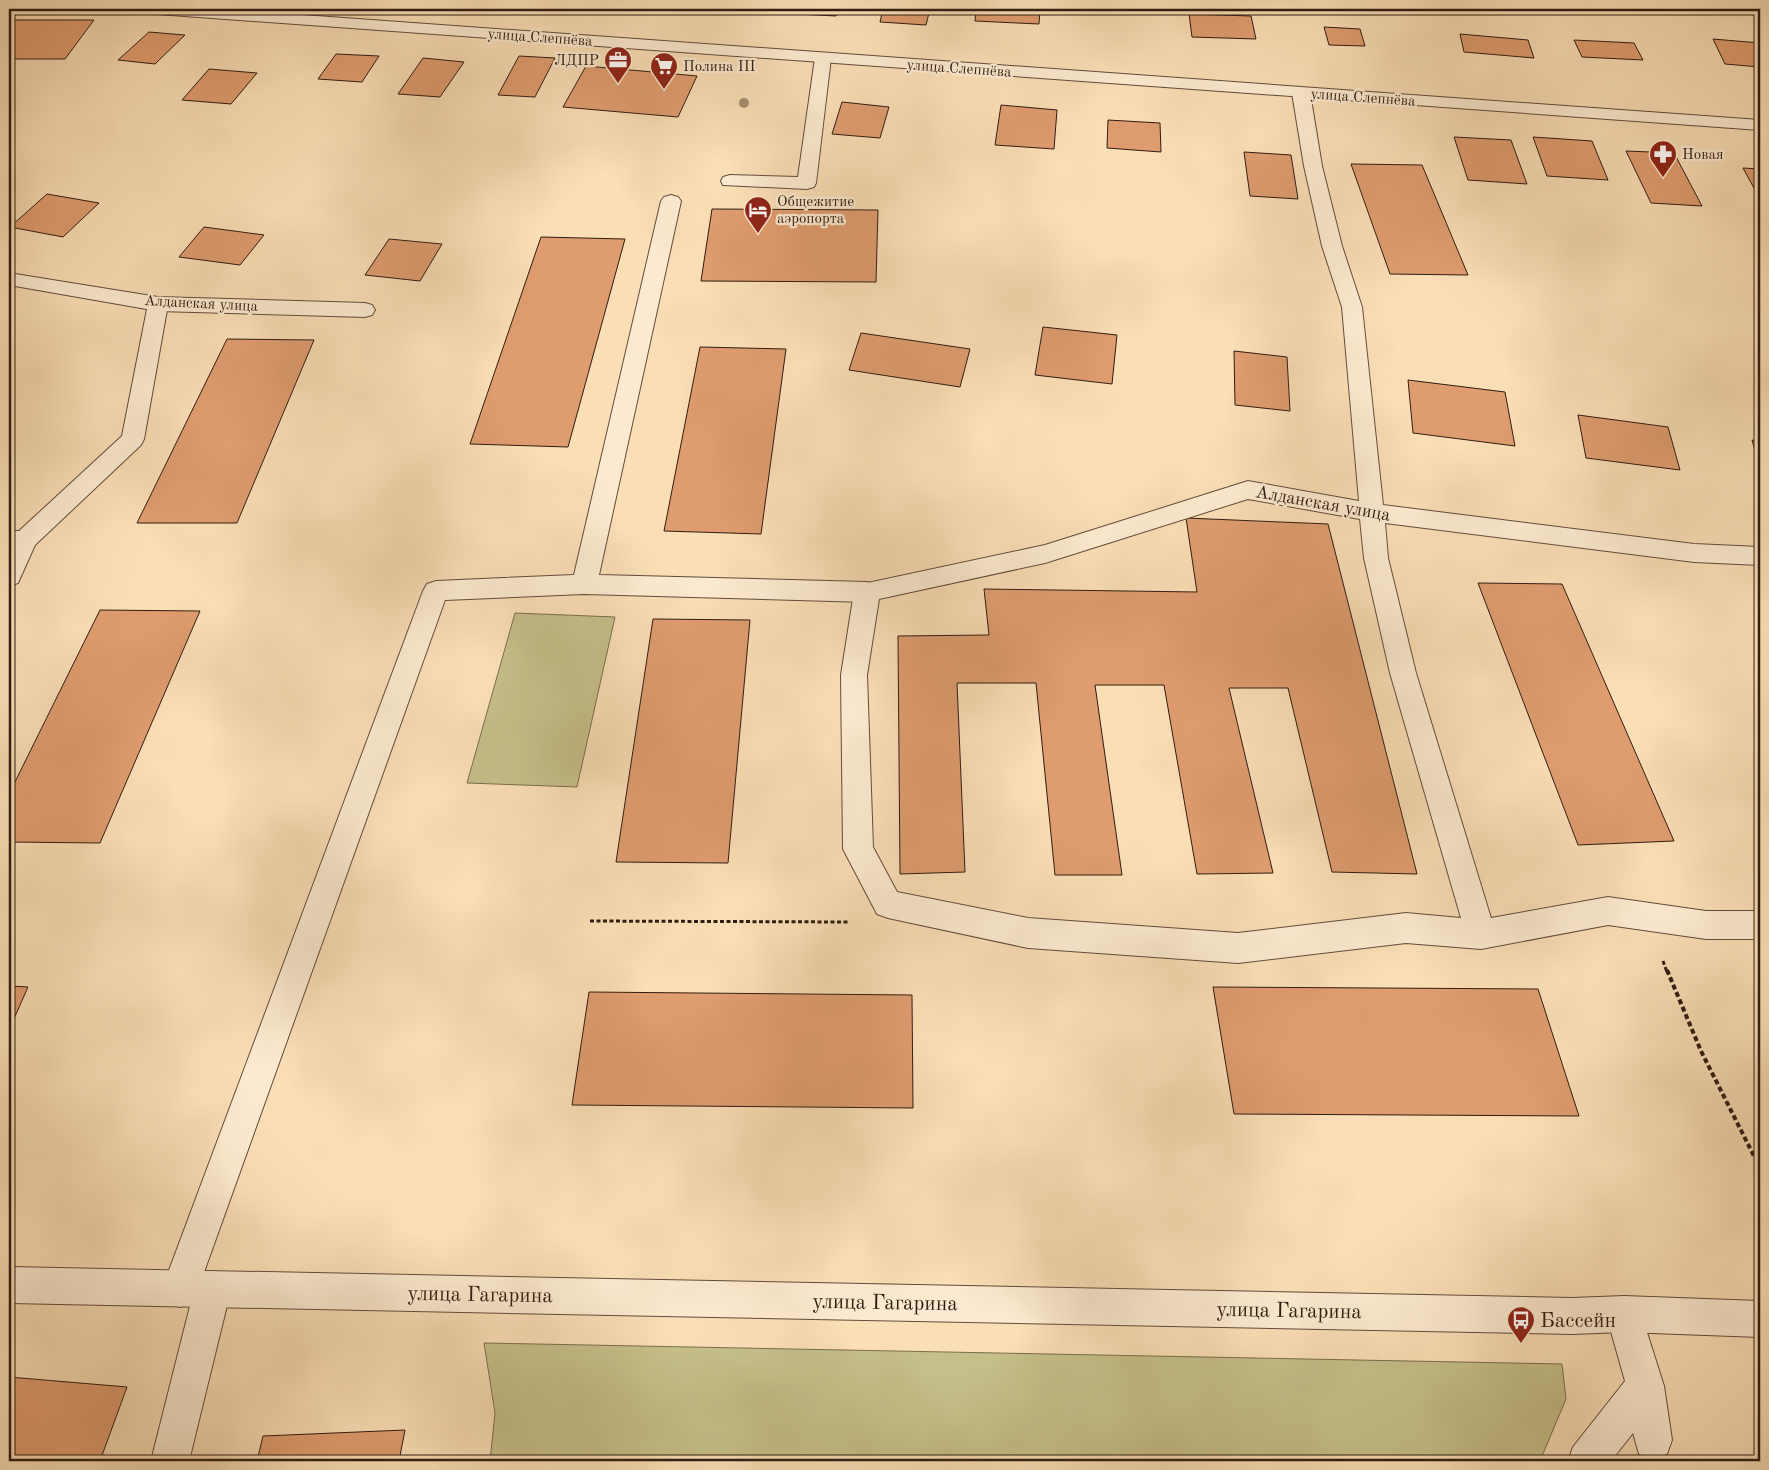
<svg xmlns="http://www.w3.org/2000/svg" width="1769" height="1470" font-family="'Old Standard TT',serif">
<style>
.green{fill:#c5bf89;stroke:#7a6e4d}
.building{fill:#df9c6f;stroke:#2f1c11}
.lines{fill:none;stroke-linecap:round;stroke-linejoin:round}
.service-casing{stroke:#624c3a;stroke-width:2}
.minor-casing{stroke:#624c3a;stroke-width:2}
.tertiary-casing{stroke:#624c3a;stroke-width:2}
.path-far1{stroke:#2f1c11;stroke-width:3;stroke-dasharray:4 2.5;stroke-linecap:butt}
.path{stroke:#2f1c11;stroke-width:4;stroke-dasharray:5 3;stroke-linecap:butt}
.service{fill:#fcead0;fill-rule:evenodd}
.minor{fill:#fcead0;fill-rule:evenodd}
.tertiary{fill:#fcead0;fill-rule:evenodd}
.tree{fill:#a38e6f}
.labels{text-anchor:middle;stroke-width:4.5;stroke-linejoin:round;paint-order:stroke}
.far-street-label{font-size:15px;fill:#2f1c11;stroke:#fcead0}
.far-poi-label{font-size:15px;fill:#2f1c11;stroke:#fcead0;text-anchor:start}
.street-label{font-size:18px;fill:#2f1c11;stroke:#fcead0}
.near-street-label{font-size:21px;fill:#2f1c11;stroke:#fcead0}
.near-poi-label{font-size:21px;fill:#2f1c11;stroke:#fcead0;text-anchor:start}
</style>
<rect width="100%" height="100%" fill="#fadeb6"/>
<filter id="stains"><feTurbulence type="fractalNoise" baseFrequency=".004" numOctaves="4"/><feColorMatrix values="0 0 0 0 .2 0 0 0 0 .09 0 0 0 0 .02 0 0 0 .5 -.17"/></filter>
<radialGradient id="worn" r=".72"><stop offset=".6" stop-color="#630" stop-opacity="0"/><stop offset="1" stop-color="#630" stop-opacity=".3"/></radialGradient>
<g class="green">
<polygon points="515,613 615,617 577,787 467,783"/>
<polygon points="484,1343 1562,1364 1566,1399 1540,1461 490,1461 495,1413"/>
</g>
<g class="building">
<polygon points="801,9 838,9 836,16 799,14"/>
<polygon points="883,9 930,9 926,25 880,22"/>
<polygon points="976,9 1040,9 1039,24 975,21"/>
<polygon points="1189,14 1251,16 1256,39 1192,37"/>
<polygon points="9,20 94,20 65,59 9,59"/>
<polygon points="1324,27 1360,29 1365,46 1329,45"/>
<polygon points="149,32 185,35 155,64 118,60"/>
<polygon points="1460,34 1528,40 1534,58 1464,52"/>
<polygon points="1713,39 1760,43 1760,67 1725,64"/>
<polygon points="1574,40 1634,43 1643,60 1582,57"/>
<polygon points="336,54 379,56 362,82 318,79"/>
<polygon points="519,56 555,58 535,97 498,95"/>
<polygon points="423,58 464,62 440,97 398,94"/>
<polygon points="586,66 697,76 678,117 563,107"/>
<polygon points="209,69 257,73 231,104 182,100"/>
<polygon points="842,102 889,107 880,138 832,134"/>
<polygon points="1001,105 1057,110 1054,149 995,145"/>
<polygon points="1108,120 1160,123 1161,152 1107,148"/>
<polygon points="1454,137 1511,140 1527,184 1468,180"/>
<polygon points="1533,137 1592,141 1608,180 1547,176"/>
<polygon points="1626,151 1674,153 1702,206 1651,203"/>
<polygon points="1244,152 1291,155 1298,199 1250,196"/>
<polygon points="1351,164 1422,165 1468,275 1390,274"/>
<polygon points="1743,168 1760,169 1760,191 1755,190"/>
<polygon points="47,194 99,203 63,237 10,227"/>
<polygon points="712,209 878,210 876,282 701,281"/>
<polygon points="204,227 264,235 240,265 179,257"/>
<polygon points="541,237 625,239 568,447 470,444"/>
<polygon points="389,239 442,244 420,281 365,275"/>
<polygon points="1043,327 1117,335 1112,384 1035,375"/>
<polygon points="861,333 970,349 960,387 849,370"/>
<polygon points="227,339 314,340 237,523 137,523"/>
<polygon points="700,347 786,349 761,534 664,531"/>
<polygon points="1234,351 1287,357 1290,411 1235,405"/>
<polygon points="1408,380 1505,392 1515,446 1413,433"/>
<polygon points="1578,415 1668,427 1680,470 1586,458"/>
<polygon points="1752,440 1760,442 1760,468"/>
<polygon points="1186,518 1328,524 1417,874 1332,872 1288,688 1229,688 1273,873 1197,874 1164,685 1095,685 1122,875 1055,875 1036,683 957,683 965,872 900,874 898,636 989,635 984,589 1197,592"/>
<polygon points="1478,583 1562,584 1674,841 1578,845"/>
<polygon points="100,610 200,611 100,843 9,842 9,794"/>
<polygon points="653,619 750,620 728,863 616,862"/>
<polygon points="9,986 28,987 9,1030"/>
<polygon points="1213,987 1538,989 1579,1116 1234,1114"/>
<polygon points="589,992 912,995 913,1108 572,1105"/>
<polygon points="9,1377 127,1387 100,1461 9,1461"/>
<polygon points="405,1430 399,1461 257,1461 263,1436"/>
</g>
<g class="lines">
<g class="service-casing">
<g id="service">
<polygon points="823,53 829,54 831,58 816,183 814,187 807,189 723,185 721,181 723,177 730,175 798,177 815,58 817,54"/>
<polygon points="671,195 678,197 681,201 599,575 867,582 876,585 880,592 876,599 867,602 584,594 445,600 203,1275 213,1271 226,1276 231,1289 189,1461 151,1461 191,1302 180,1307 167,1302 162,1289 423,591 427,584 436,581 574,575 661,201 664,197"/>
<polygon points="158,297 165,299 168,304 144,439 141,445 35,545 18,583 9,586 9,531 19,531 122,436 148,304 151,299"/>
<polygon points="1624,1296 1637,1301 1664,1386 1672,1440 1667,1454 1653,1459 1639,1454 1633,1433 1611,1461 1568,1461 1573,1447 1625,1381 1606,1314 1611,1301"/>
</g>
</g>
<g class="minor-casing">
<g id="minor">
<path d="M1301,88L1307,89L1310,93L1322,166L1342,246L1362,307L1383,505L1694,544L1760,547V565L1694,562L1385,523L1388,558L1416,673L1491,918L1608,897L1706,911H1760V939H1706L1608,925L1481,949L1406,943L1238,963L1028,948L888,918L877,914L843,849L841,675L854,592L858,585L1045,545L1248,481L1359,501L1342,307L1322,246L1304,166L1292,93L1295,89ZM1248,499L1360,519L1364,558L1390,673L1461,918L1406,913L1238,933L1028,918L897,892L873,847L867,675L879,599L1045,563Z"/>
<polygon points="9,273 158,297 365,303 372,305 375,310 372,315 365,317 158,311 9,285"/>
<polygon points="9,1267 1572,1298 1624,1296 1760,1301 1760,1337 1624,1332 1572,1334 9,1303"/>
</g>
</g>
<g class="tertiary-casing">
<polygon id="tertiary" points="149,9 220,9 1760,120 1760,130 157,14 151,12"/>
</g>
<g class="path-far1">
<polyline points="590,921 849,922"/>
<polyline points="1663,961 1667,972"/>
</g>
<polyline class="path" points="1667,970 1701,1051 1760,1168"/>
<use href="#service" class="service"/>
<use href="#minor" class="minor"/>
<use href="#tertiary" class="tertiary"/>
</g>
<circle class="tree" cx="744" cy="103" r="5"/>
<defs>
<g id="office-pin" transform="scale(1.4375)"><path d="M0 17L-7.5 6A9.5 9.5 0 1 1 7.5 6Z" fill="#8f2418" stroke="#fcead0"/><path d="M-6-3h4V-5.5h4V-3h4V5H-6ZM-1-4.5V-3h2v-1.5ZM-6 0V1H6V0Z" fill="#fff"/></g>
<g id="supermarket-pin" transform="scale(1.4375)"><path d="M0 17L-7.5 6A9.5 9.5 0 1 1 7.5 6Z" fill="#8f2418" stroke="#fcead0"/><path d="M-6-5.5h2.5l.6 2H6L4.5 2H-2.5L-4.4-4H-6ZM-1.5 3.2a1.3 1.3 0 1 0 .1 0ZM3 3.2a1.3 1.3 0 1 0 .1 0Z" fill="#fff"/></g>
<g id="pharmacy-pin" transform="scale(1.4375)"><path d="M0 17L-7.5 6A9.5 9.5 0 1 1 7.5 6Z" fill="#8f2418" stroke="#fcead0"/><path d="M-2-6h4v4h4v4h-4v4h-4v-4h-4v-4h4Z" fill="#fff"/></g>
<g id="hotel-pin" transform="scale(1.4375)"><path d="M0 17L-7.5 6A9.5 9.5 0 1 1 7.5 6Z" fill="#8f2418" stroke="#fcead0"/><path d="M-6-4.5h1.5V1H6V5H4.5V3h-9V5H-6ZM-4 0a1.8 1.8 0 1 1 3.6 0ZM.5 0V-2.5h3Q6-2.5 6 0Z" fill="#fff"/></g>
<g id="bus-pin" transform="scale(1.4375)"><path d="M0 17L-7.5 6A9.5 9.5 0 1 1 7.5 6Z" fill="#8f2418" stroke="#fcead0"/><path d="M-5-6H5V4H4V6H2V4H-2V6H-4V4H-5ZM-3.5-4V0h7V-4ZM-3.5 1.2v1.5H-2V1.2ZM2 1.2v1.5H3.5V1.2Z" fill="#fff"/></g>
</defs>
<g fill-rule="evenodd">
<use href="#office-pin" x="618" y="60"/>
<use href="#supermarket-pin" x="664" y="66"/>
<use href="#pharmacy-pin" x="1663" y="154"/>
<use href="#hotel-pin" x="758" y="210"/>
<use href="#bus-pin" x="1521" y="1320"/>
</g>
<g class="labels">
<g class="far-street-label">
<text transform="translate(540 37) rotate(4)" y="5">улица Слепнёва</text>
<text transform="translate(959 68) rotate(4)" y="5">улица Слепнёва</text>
<text transform="translate(1363 97) rotate(4)" y="5">улица Слепнёва</text>
<text transform="translate(201 303) rotate(3)" y="5">Алданская улица</text>
</g>
<g class="far-poi-label">
<text x="599" y="65" text-anchor="end">ЛДПР</text>
<text x="683" y="71">Полина III</text>
<text x="1682" y="159">Новая</text>
<text x="777" y="206">Общежитие<tspan x="777" dy="17">аэропорта</tspan></text>
</g>
<g class="street-label">
<text transform="translate(1323 503) rotate(10)" y="6">Алданская улица</text>
</g>
<g class="near-street-label">
<text transform="translate(480 1294) rotate(1)" y="7">улица Гагарина</text>
<text transform="translate(885 1302) rotate(1)" y="7">улица Гагарина</text>
<text transform="translate(1289 1310) rotate(1)" y="7">улица Гагарина</text>
</g>
<g class="near-poi-label">
<text x="1540" y="1327">Бассейн</text>
</g>
</g>
<rect width="1769" height="1470" fill="none" stroke="#fadeb6" stroke-width="30"/>
<rect x="10" y="10" width="1749" height="1450" fill="none" stroke="#2f1c11" stroke-width="2.5"/>
<rect x="15" y="15" width="1739" height="1440" fill="none" stroke="#2f1c11"/>
<rect width="100%" height="100%" filter="url(#stains)"/>
<rect width="100%" height="100%" fill="url(#worn)"/>
</svg>
